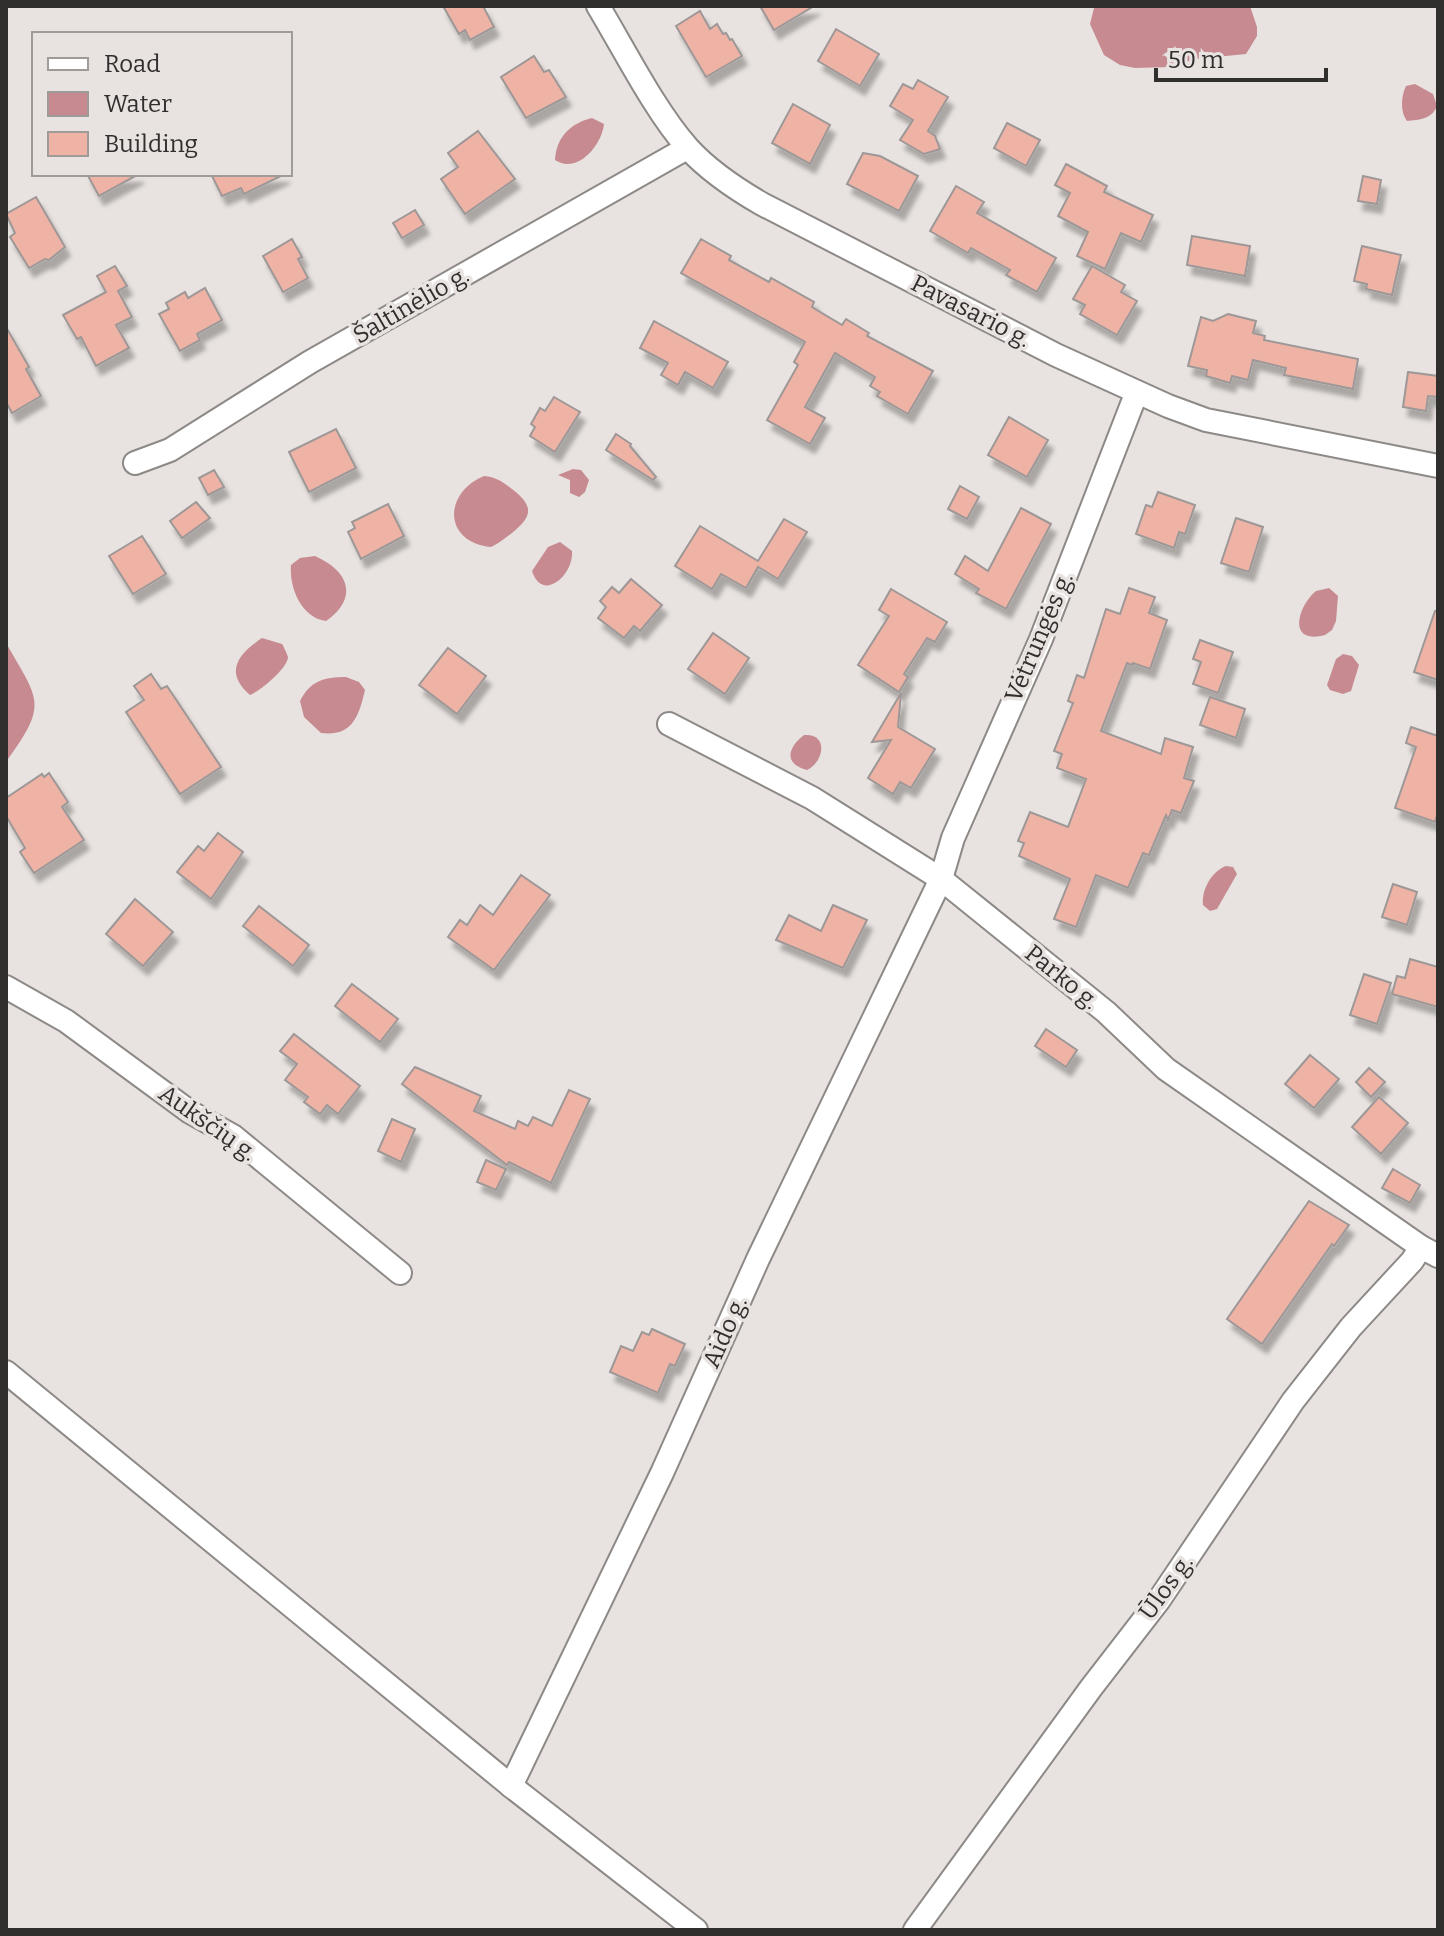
<svg xmlns="http://www.w3.org/2000/svg" width="1444" height="1936" font-family="Bitter,serif">
<style>
.water{fill:#c68a90}
.building{fill:#efb3a6;stroke:#9d9897;stroke-width:2;filter:url(#shadow)}
.lines{fill:none;stroke-linecap:round;stroke-linejoin:round}
.street-casing{stroke:#8d8986;stroke-width:26}
.street{stroke:#fff;stroke-width:22}
.labels{text-anchor:middle;stroke-width:7;stroke-linejoin:round;paint-order:stroke}
.street-label{font-size:24px;fill:#312f2e;stroke:#e8e3e0}
</style>
<defs>
<filter id="shadow"><feDropShadow dx="5" dy="9" stdDeviation="2" flood-color="#0004"/></filter>
</defs>
<rect width="100%" height="100%" fill="#e8e3e0"/>
<g class="water">
<polygon points="1100,6 1250,6 1257,27 1257,36 1246,54 1195,59 1170,67 1135,68 1120,65 1104,55 1090,24 1094,8"/>
<path d="M1415,84L1433,94L1437,106C1432,119 1419,120 1407,121C1400,112 1401,96 1406,86Z"/>
<path d="M592,118L604,124C602,145 577,175 555,160C556,137 571,123 592,118Z"/>
<polygon points="573,469 581,470 589,480 585,492 579,497 570,493 570,480 558,475"/>
<path d="M484,476C496,477 503,482 512,489C534,506 533,516 512,533C505,538 498,544 491,547C443,542 443,493 484,476Z"/>
<path d="M560,542L572,551C574,575 542,603 532,571L548,547Z"/>
<path d="M315,556C349,571 359,598 326,621C301,618 289,587 291,565L300,558Z"/>
<path d="M1329,588L1338,596L1336,621L1332,630L1325,635C1287,645 1297,607 1316,591Z"/>
<path d="M262,638L282,644C284,647 287,654 288,657C288,668 260,691 250,695C223,672 239,653 262,638Z"/>
<path d="M6,643C40,702 48,704 6,762Z"/>
<polygon points="1343,654 1352,656 1359,665 1351,691 1343,694 1330,690 1327,685 1336,659"/>
<path d="M346,677L359,682L365,690C359,715 353,737 321,733L304,717L300,701C310,681 324,677 346,677Z"/>
<path d="M804,735C829,733 824,762 807,770C784,764 787,748 804,735Z"/>
<path d="M1226,866L1233,867L1237,874L1217,909L1210,911L1203,905C1201,890 1212,871 1226,866Z"/>
</g>
<g class="building">
<polygon points="443,6 483,6 494,27 470,40 465,30 459,34"/>
<polygon points="760,6 814,6 774,30"/>
<polygon points="700,11 710,29 717,24 723,34 726,33 730,40 732,39 742,56 706,77 676,26"/>
<polygon points="836,29 879,54 860,86 818,61"/>
<polygon points="534,56 544,72 549,70 566,97 526,118 501,77"/>
<polygon points="918,80 948,97 928,131 935,136 940,149 924,154 900,140 913,120 890,106 903,84 913,89"/>
<polygon points="793,104 830,125 810,164 772,143"/>
<polygon points="1007,123 1040,140 1026,166 994,148"/>
<polygon points="478,131 515,179 465,214 441,179 458,167 448,153"/>
<polygon points="863,153 880,156 918,176 899,211 847,184"/>
<polygon points="1066,164 1107,186 1104,192 1153,215 1141,242 1121,233 1105,269 1077,256 1088,232 1058,216 1070,193 1055,185"/>
<polygon points="87,174 139,174 99,196"/>
<polygon points="211,174 285,174 244,194 241,188 222,196"/>
<polygon points="1363,176 1381,180 1377,204 1358,201"/>
<polygon points="956,186 984,202 977,213 1056,258 1037,292 1006,275 1010,270 971,248 968,253 930,231"/>
<polygon points="36,197 65,247 49,260 45,259 29,268 10,237 15,233 6,214"/>
<polygon points="415,210 424,225 402,238 393,223"/>
<polygon points="1192,236 1250,246 1245,276 1187,265"/>
<polygon points="292,239 302,257 298,259 308,278 283,292 263,256"/>
<polygon points="701,239 731,256 729,260 769,282 771,278 814,302 812,307 842,325 846,319 869,333 867,336 933,371 908,414 877,396 880,392 870,386 875,377 835,353 805,407 825,418 810,444 767,420 798,365 794,362 805,342 681,273"/>
<polygon points="1362,246 1401,255 1392,295 1366,289 1367,284 1354,281"/>
<polygon points="115,266 127,286 118,291 132,317 116,325 129,348 96,366 81,337 77,339 63,315 106,292 97,276"/>
<polygon points="1092,266 1125,285 1121,292 1137,301 1117,335 1080,314 1085,305 1073,299"/>
<polygon points="205,288 222,320 197,334 200,340 180,351 159,314 169,309 166,303 185,292 188,298"/>
<polygon points="1228,314 1256,321 1253,333 1265,336 1264,340 1358,359 1353,389 1284,375 1286,368 1253,360 1248,380 1232,376 1230,383 1206,376 1207,370 1188,366 1201,317 1213,321"/>
<polygon points="654,321 728,362 713,388 685,372 678,385 661,375 668,363 640,348"/>
<polygon points="6,327 29,367 26,369 41,396 12,413 6,402"/>
<polygon points="1408,372 1438,376 1438,397 1428,396 1426,411 1403,407"/>
<polygon points="554,397 580,412 555,452 530,436 535,427 531,424 540,408 545,411"/>
<polygon points="1009,417 1048,440 1027,477 988,455"/>
<polygon points="336,429 356,468 309,492 289,452"/>
<polygon points="616,434 631,444 630,446 656,477 653,480 606,450"/>
<polygon points="214,470 224,487 208,495 199,478"/>
<polygon points="960,486 979,497 967,519 948,509"/>
<polygon points="1158,492 1195,505 1185,534 1179,532 1174,548 1136,534 1146,505 1152,507"/>
<polygon points="196,502 210,518 182,538 170,521"/>
<polygon points="388,504 404,536 361,559 348,532 355,528 352,522"/>
<polygon points="1021,508 1051,524 1006,609 976,593 979,589 955,574 965,556 988,571"/>
<polygon points="1236,518 1263,527 1249,572 1221,563"/>
<polygon points="784,519 807,532 778,579 758,567 746,588 721,574 712,589 675,566 700,526 758,561"/>
<polygon points="142,536 166,574 133,594 109,556"/>
<polygon points="631,579 662,605 640,631 634,626 624,638 598,618 606,607 600,601 612,587 619,593"/>
<polygon points="1129,588 1155,597 1149,613 1167,620 1150,669 1133,663 1132,665 1127,663 1101,731 1161,754 1165,738 1193,747 1184,778 1194,781 1181,813 1172,810 1168,820 1166,815 1149,855 1143,853 1128,888 1096,875 1076,927 1054,919 1070,879 1019,856 1024,843 1018,841 1030,812 1068,827 1086,779 1057,768 1062,754 1054,751 1073,703 1068,701 1077,675 1084,678 1106,609 1120,614"/>
<polygon points="891,589 947,622 935,642 927,638 904,674 908,677 899,692 858,665 889,616 879,610"/>
<polygon points="1435,611 1438,611 1438,680 1414,672"/>
<polygon points="713,633 749,658 725,694 688,669"/>
<polygon points="1200,640 1233,652 1218,693 1193,684 1201,662 1193,659"/>
<polygon points="448,648 486,676 457,714 419,685"/>
<polygon points="151,674 161,689 167,686 221,767 180,794 126,712 144,700 134,686"/>
<polygon points="901,693 898,727 935,749 911,788 900,782 893,794 868,778 891,740 872,742"/>
<polygon points="1210,697 1245,709 1236,738 1200,725"/>
<polygon points="1411,727 1438,736 1438,812 1435,822 1395,808 1416,747 1406,743"/>
<polygon points="49,773 68,802 62,807 84,840 34,873 20,852 25,848 6,816 6,798 42,774 44,777"/>
<polygon points="218,833 243,852 211,899 177,872 198,846 204,851"/>
<polygon points="521,875 550,895 494,970 448,937 460,920 467,925 480,905 493,915"/>
<polygon points="1393,884 1417,892 1407,925 1382,917"/>
<polygon points="135,899 173,932 143,966 106,934"/>
<polygon points="833,905 867,920 843,968 776,940 789,915 821,931"/>
<polygon points="259,906 309,945 293,966 243,926"/>
<polygon points="1410,959 1438,967 1438,1007 1392,994 1397,976 1405,978"/>
<polygon points="1364,974 1391,983 1377,1024 1350,1015"/>
<polygon points="352,984 398,1019 380,1042 335,1006"/>
<polygon points="1046,1029 1077,1050 1066,1067 1035,1046"/>
<polygon points="294,1034 360,1086 338,1114 327,1105 320,1114 304,1102 308,1097 285,1080 297,1064 280,1051"/>
<polygon points="1310,1055 1339,1079 1314,1108 1285,1084"/>
<polygon points="415,1067 481,1096 474,1111 515,1129 518,1121 528,1126 533,1117 552,1126 569,1090 590,1099 551,1183 509,1162 507,1165 402,1084"/>
<polygon points="1369,1068 1385,1082 1371,1097 1356,1082"/>
<polygon points="1379,1097 1408,1123 1381,1154 1352,1127"/>
<polygon points="392,1119 415,1129 401,1162 378,1151"/>
<polygon points="486,1160 506,1169 496,1190 477,1182"/>
<polygon points="1393,1169 1420,1185 1410,1203 1382,1188"/>
<polygon points="1309,1201 1349,1225 1334,1246 1332,1244 1262,1344 1227,1319"/>
<polygon points="652,1329 685,1344 675,1366 670,1364 658,1393 610,1372 621,1346 633,1351 642,1332 649,1335"/>
</g>
<g class="lines">
<g class="street-casing">
<g id="street">
<path d="M598,6C624,49 655,111 688,148C708,170 736,189 762,204L1056,355L1168,406L1206,420L1438,466"/>
<polyline points="135,463 170,450 310,362 687,148"/>
<polyline points="669,724 812,798 941,879 1106,1012 1166,1069 1421,1247 1438,1256"/>
<polyline points="6,987 66,1021 190,1112 233,1136 400,1273"/>
<polyline points="6,1372 511,1786 696,1930"/>
<polyline points="511,1786 662,1473 758,1259 941,879 953,838 1041,639 1136,394"/>
<polyline points="915,1930 1091,1688 1159,1600 1293,1401 1351,1327 1412,1261 1421,1247"/>
</g>
</g>
<use href="#street" class="street"/>
</g>
<g class="labels">
<g class="street-label">
<text transform="translate(411 305) rotate(-30)" y="8">Šaltinėlio g.</text>
<text transform="translate(971 311) rotate(27)" y="8">Pavasario g.</text>
<text transform="translate(1039 637) rotate(-67)" y="8">Vėtrungės g.</text>
<text transform="translate(1062 977) rotate(39)" y="8">Parko g.</text>
<text transform="translate(208 1123) rotate(35)" y="8">Aukščių g.</text>
<text transform="translate(725 1332) rotate(-66)" y="8">Aido g.</text>
<text transform="translate(1166 1587) rotate(-54)" y="8">Ūlos g.</text>
</g>
</g>
<rect width="1444" height="1936" fill="none" stroke="#312f2e" stroke-width="16"/>
<rect x="32" y="32" width="260" height="144" fill="#e8e3e0" stroke="#9f9b99" stroke-width="2"/>
<rect x="48" y="58" width="40" height="12" fill="#ffffff" stroke="#9f9b99" stroke-width="2"/>
<text x="104" y="72" font-size="24" fill="#312f2e">Road</text>
<rect x="48" y="92" width="40" height="24" fill="#c68a90" stroke="#9f9b99" stroke-width="2"/>
<text x="104" y="112" font-size="24" fill="#312f2e">Water</text>
<rect x="48" y="132" width="40" height="24" fill="#efb3a6" stroke="#9f9b99" stroke-width="2"/>
<text x="104" y="152" font-size="24" fill="#312f2e">Building</text>
<path d="M1156 68v12h170v-12" fill="none" stroke="#312f2e" stroke-width="4"/>
<text x="1168" y="68" font-size="24" fill="#312f2e" stroke="#e8e3e0" stroke-width="6" paint-order="stroke">50 m</text>
</svg>
